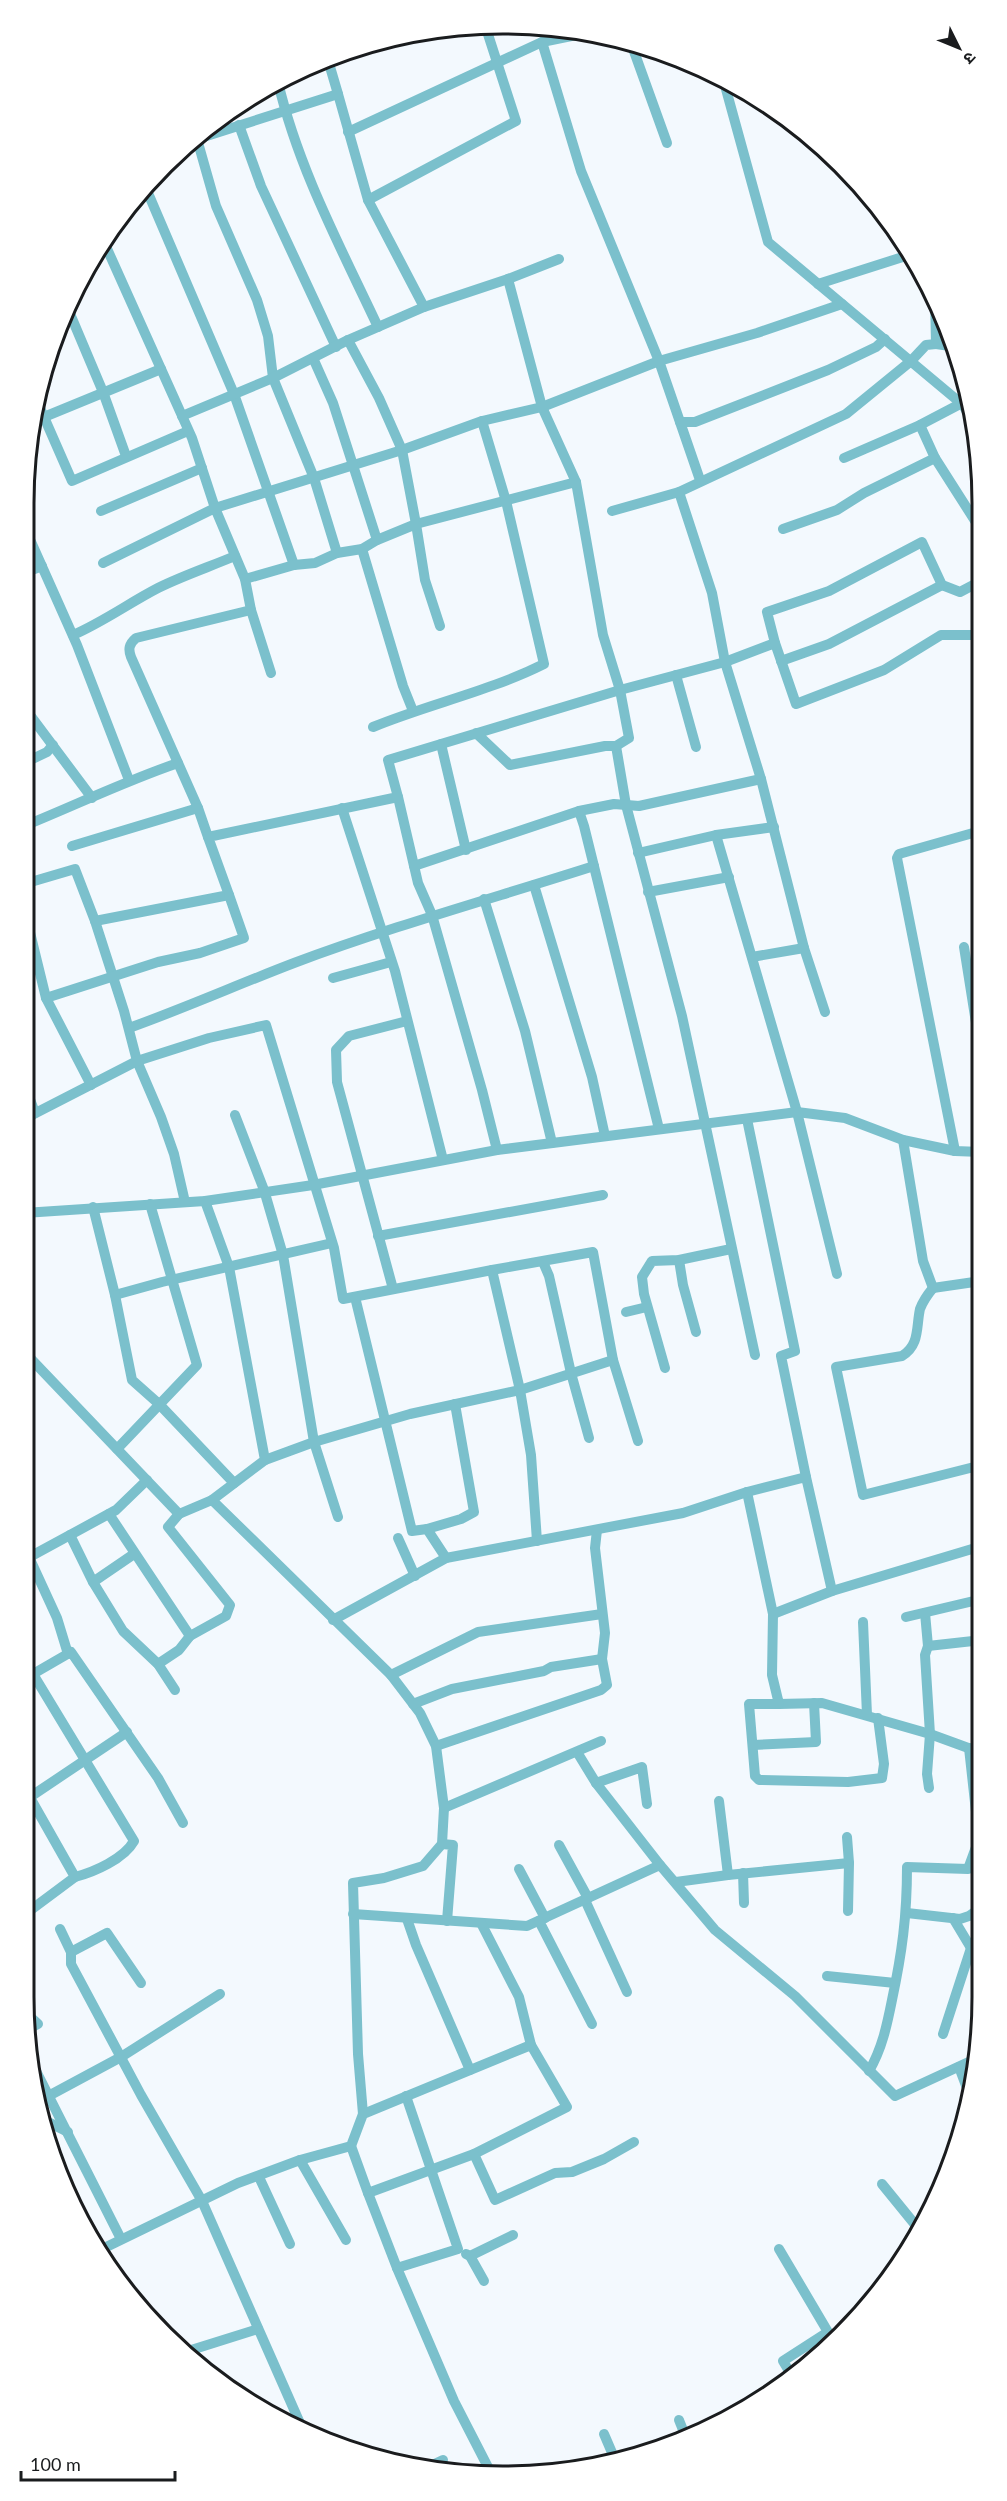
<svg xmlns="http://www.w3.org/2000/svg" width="1007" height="2501" font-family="Lato,'Noto Sans Devanagari',sans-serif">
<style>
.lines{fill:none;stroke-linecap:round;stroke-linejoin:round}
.minor{stroke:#7bc0cc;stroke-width:10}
.rim{fill:none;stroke:#1a1c1e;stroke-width:3}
</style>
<rect width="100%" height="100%" fill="#f3f9fe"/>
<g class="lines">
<g class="minor">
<polyline points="542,42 581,171 659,361 700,480"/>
<polyline points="631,43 667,143"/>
<path d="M278,82C298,168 341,248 378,327"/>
<polyline points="724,82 768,242 969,410"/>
<polyline points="338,94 368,200 424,307 508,279 542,407 576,482 603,635 620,690 725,662 775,643 796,704 884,670 941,635 979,635"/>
<polyline points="239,125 261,186 336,347"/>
<polyline points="348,132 542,42 586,33"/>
<polyline points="197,139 216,206 257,300 268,336 273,378 314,478 337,553"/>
<polyline points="194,140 338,94 328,60"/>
<polyline points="145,186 234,394 294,565"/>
<polyline points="368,200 516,121 485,25"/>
<polyline points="104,242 192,438 215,508 402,450 416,524 576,482"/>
<polyline points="508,279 559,259"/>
<polyline points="818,284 909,255"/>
<polyline points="935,295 936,344 950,346"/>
<polyline points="68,309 103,392 126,456"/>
<polyline points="348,340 379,398 402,450 482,421 542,407 659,361 757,333 842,304"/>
<polyline points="313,358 333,403 377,540"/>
<polyline points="40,408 44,417 161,369"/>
<polyline points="182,416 273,378 348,340 424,307"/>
<polyline points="38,420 44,417 72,481 188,431"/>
<polyline points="680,422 695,422 828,370 876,347 885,339"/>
<polyline points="920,425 935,458 979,527"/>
<polyline points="844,458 920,425 962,403 975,426"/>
<polyline points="679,492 712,593 725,662 761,779 804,948"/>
<polyline points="101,511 202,468"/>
<polyline points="612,511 679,492 846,414 911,361 926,345 936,344"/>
<polyline points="24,526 77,645 129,780"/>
<polyline points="783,529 837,510 864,493 935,458"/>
<polyline points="362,549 403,686 413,711"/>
<polyline points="103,563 215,508 245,579 251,610 271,673"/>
<polyline points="24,573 42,566"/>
<polyline points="245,579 294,565 315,563 337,553 362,549 377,540 416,524 425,580 440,626"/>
<path d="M73,635C103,622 129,603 158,588C182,576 209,567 235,556"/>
<polyline points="775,643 767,612 829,591 922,542 942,585 960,592 979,582"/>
<polyline points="781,661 829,644 942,585"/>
<polyline points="676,675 696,747"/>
<polyline points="24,707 92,798"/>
<path d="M373,727C429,704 490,691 544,664L506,501L482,421"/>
<polyline points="441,744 466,850"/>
<polyline points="616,746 626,805 682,1016 755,1355"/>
<polyline points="24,763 47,752 53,745"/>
<polyline points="398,797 418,883 432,915 482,1090 497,1150"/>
<path d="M198,808L131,657C128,649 129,644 136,638L251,610"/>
<polyline points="342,808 395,971 443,1160"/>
<polyline points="579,811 584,826 659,1129"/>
<path d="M24,826C76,805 125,781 178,763"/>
<polyline points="716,835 797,1112 837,1274"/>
<polyline points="72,846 198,808 208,837"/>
<polyline points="638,853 716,835 774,827"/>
<polyline points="414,866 579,811 614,804 639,806 761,779"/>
<polyline points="24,884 75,869 95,921 124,1011 137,1061 161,1117 174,1154 185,1202"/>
<polyline points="534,885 592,1077 605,1136"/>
<polyline points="648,892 729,877"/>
<polyline points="484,899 525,1031 552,1143"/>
<polyline points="24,908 46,998 91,1085"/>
<polyline points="95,921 229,895 208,837 398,797 388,760 620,690 629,738 616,746 605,746 510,765 476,733"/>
<polyline points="964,947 980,1048"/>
<polyline points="752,957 804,948 825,1012"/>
<polyline points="333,978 391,962"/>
<polyline points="46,998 158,962 200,953 244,938 229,895"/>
<path d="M129,1028C185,1008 239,984 294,963C393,926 494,898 594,866"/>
<polyline points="24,1083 35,1113"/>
<polyline points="235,1115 264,1190 283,1255 314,1442 338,1517"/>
<polyline points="24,1119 137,1061 209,1038 266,1025 334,1248 343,1299 492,1270 520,1390 410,1414 314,1442 265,1460"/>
<polyline points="747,1119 795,1351 781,1356 806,1477"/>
<polyline points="903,1140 923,1261 933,1288 981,1281"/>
<polyline points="955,1151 897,858 899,854 980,831"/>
<polyline points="205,1201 229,1267 265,1460 212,1500"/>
<polyline points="93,1207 115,1295 162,1282 332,1243"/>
<polyline points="24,1213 205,1201 313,1185 497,1150 797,1112 845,1118 903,1140 955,1151 981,1152"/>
<polyline points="378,1236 603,1195"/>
<polyline points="679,1260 683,1285 696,1332"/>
<polyline points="543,1262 549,1276 571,1373 589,1438"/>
<polyline points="492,1270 593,1252 613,1360 638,1441"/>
<path d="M933,1288C928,1294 923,1301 920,1309C916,1327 920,1345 902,1356L836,1367L863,1495L982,1465"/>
<polyline points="393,1289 337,1082 336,1050 349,1036 407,1021"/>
<polyline points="115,1295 132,1380 159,1404 234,1483"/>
<polyline points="355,1297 412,1531 427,1529 446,1558"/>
<polyline points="626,1312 647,1307"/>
<polyline points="24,1348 32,1360 179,1514 212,1500 391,1675 420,1713 436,1746 444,1808 442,1844 423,1866 384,1878 353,1883 358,2054 363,2114"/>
<polyline points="665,1368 644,1294 642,1277 652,1261 679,1260 731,1249"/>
<polyline points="117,1449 197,1365 150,1204"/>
<polyline points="747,1492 773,1614 772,1675 779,1704 822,1703 930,1734 982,1753"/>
<polyline points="109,1514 190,1636"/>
<polyline points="427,1529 461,1519 474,1512 455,1404"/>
<polyline points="70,1535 93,1582 123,1631 158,1664 175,1690"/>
<polyline points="398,1538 415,1576"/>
<polyline points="537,1541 531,1455 520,1390 613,1360"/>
<polyline points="29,1557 57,1618 68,1654"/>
<polyline points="24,1560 116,1510 147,1480"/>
<polyline points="93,1582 134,1554"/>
<polyline points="925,1613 928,1646 925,1655 930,1734 927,1774 929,1788"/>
<polyline points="773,1614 832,1591 982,1546"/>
<polyline points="906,1617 982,1599"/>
<polyline points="333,1620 446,1558 683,1513 747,1492 806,1477 832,1591"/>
<polyline points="863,1622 867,1715"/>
<polyline points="928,1646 982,1640"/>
<polyline points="24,1658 33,1674 71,1652 158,1778 183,1823"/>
<polyline points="158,1664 179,1650 190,1636 226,1616 230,1605 168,1527 179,1514"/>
<polyline points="391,1675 478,1632 602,1614"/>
<path d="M24,1679L33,1674L134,1841C124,1859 94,1872 75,1877"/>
<polyline points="413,1704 452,1689 544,1671 551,1667 602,1659"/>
<polyline points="779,1704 749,1704 755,1776 759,1780 848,1782 882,1778 884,1764 878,1718"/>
<polyline points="753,1745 816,1742 814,1703"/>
<polyline points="436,1746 601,1690 607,1685 602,1659 605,1633 595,1548 597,1530"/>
<polyline points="577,1752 596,1783 660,1865"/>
<polyline points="596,1783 642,1767 647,1804"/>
<polyline points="24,1787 75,1877 24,1915"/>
<polyline points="30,1797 127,1732"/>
<polyline points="719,1801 728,1875"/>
<polyline points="444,1808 601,1741"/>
<polyline points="442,1844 453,1845 447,1921"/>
<polyline points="559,1845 588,1898"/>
<polyline points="519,1869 545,1918"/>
<polyline points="743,1873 744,1903"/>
<polyline points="676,1882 728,1875 849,1863 847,1837"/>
<polyline points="585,1900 627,1992"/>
<polyline points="848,1911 849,1863"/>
<polyline points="907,1913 960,1919 969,1916 983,1906"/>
<polyline points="353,1914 527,1926 660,1865 715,1930 795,1996 895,2096 973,2060"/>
<polyline points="953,1918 983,1968"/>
<polyline points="407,1919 416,1945 470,2070"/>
<polyline points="539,1921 592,2024"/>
<polyline points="60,1929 71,1952 71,1964 141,2095 202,2201 303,2430"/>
<polyline points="71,1952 107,1933 141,1983"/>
<polyline points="827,1976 895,1983"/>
<polyline points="27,2014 38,2024 29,2029"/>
<polyline points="943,2034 971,1948"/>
<polyline points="959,2067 968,2091"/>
<polyline points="36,2071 121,2239"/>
<path d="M869,2071C882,2049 887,2025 892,2000C902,1953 907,1916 907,1867L968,1869L979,1839L969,1748"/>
<polyline points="406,2096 458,2249 397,2268 454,2401 490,2471"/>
<polyline points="41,2100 121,2057 220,1994"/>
<polyline points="44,2120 68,2132"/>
<polyline points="351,2146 368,2193 474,2154 567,2107 531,2045"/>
<polyline points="474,2154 495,2200 555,2173 572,2172 604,2159 634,2142"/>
<polyline points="300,2160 346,2240"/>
<polyline points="259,2177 290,2244"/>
<polyline points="882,2184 917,2227"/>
<polyline points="368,2193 397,2268"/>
<polyline points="779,2249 828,2332 783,2361 792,2376"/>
<polyline points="98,2251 238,2183 300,2160 351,2146 363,2114 531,2045 519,1997 481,1923"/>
<polyline points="466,2254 470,2256 484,2281"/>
<polyline points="470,2256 513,2235"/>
<polyline points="188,2351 258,2329"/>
<polyline points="679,2420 687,2440"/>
<polyline points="604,2434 616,2462"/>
<polyline points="424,2469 443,2460"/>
</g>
</g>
<path d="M0 0H1007V2501H0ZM503 34H503A469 469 0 0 1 972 503V1997A469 469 0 0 1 503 2466H503A469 469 0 0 1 34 1997V503A469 469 0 0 1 503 34Z" fill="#fff" fill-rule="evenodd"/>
<path class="rim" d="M503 34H503A469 469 0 0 1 972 503V1997A469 469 0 0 1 503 2466H503A469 469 0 0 1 34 1997V503A469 469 0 0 1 503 34Z"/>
<g transform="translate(959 48) rotate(133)" stroke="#ffffff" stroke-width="4.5" paint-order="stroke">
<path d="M0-4.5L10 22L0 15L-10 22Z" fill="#1a1c1e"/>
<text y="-9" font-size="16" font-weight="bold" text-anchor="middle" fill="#1a1c1e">उ</text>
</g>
<path d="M21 2471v9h154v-9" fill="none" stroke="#1a1c1e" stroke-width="3"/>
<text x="30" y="2471" font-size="18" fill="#1a1c1e" stroke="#ffffff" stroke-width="4.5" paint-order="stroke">100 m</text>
</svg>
